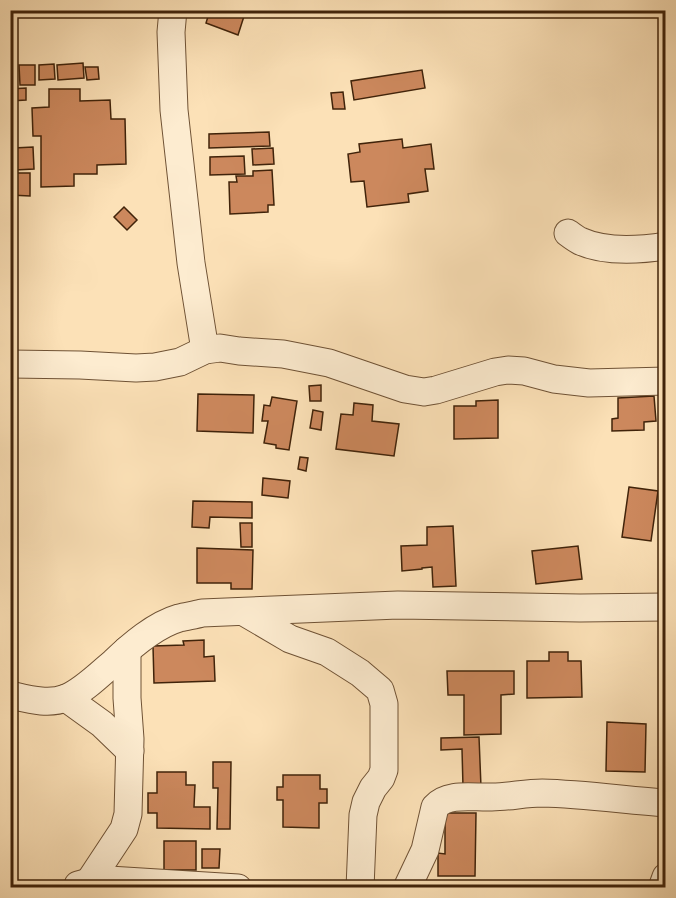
<svg xmlns="http://www.w3.org/2000/svg" width="676" height="898" font-family="'IM FELL English',serif">
<style>
.building{fill:#cc885d;stroke:#40230a;stroke-width:1.5}
.lines{fill:none;stroke-linecap:round;stroke-linejoin:round}
.minor-casing{stroke:#6f5235;stroke-width:29}
.minor{stroke:#fdecd0;stroke-width:27}
</style>
<rect width="100%" height="100%" fill="#fce1b7"/>
<filter id="stains"><feTurbulence type="fractalNoise" baseFrequency=".00333" numOctaves="4"/><feColorMatrix values="0 0 0 0 .2 0 0 0 0 .09 0 0 0 0 .02 0 0 0 .5 -.17"/></filter>
<radialGradient id="worn" r=".72"><stop offset=".6" stop-color="#630" stop-opacity="0"/><stop offset="1" stop-color="#630" stop-opacity=".3"/></radialGradient>
<g class="building">
<polygon points="210,10 246,10 238,35 206,23"/>
<polygon points="83,63 84,78 58,80 57,65"/>
<polygon points="54,64 55,79 39,80 39,65"/>
<polygon points="19,65 35,65 35,85 20,85"/>
<polygon points="85,67 98,67 99,79 87,80"/>
<polygon points="422,70 425,88 354,100 351,81"/>
<polygon points="26,88 26,100 10,101 10,89"/>
<polygon points="49,89 80,89 80,101 110,100 111,119 125,119 126,164 97,165 97,174 74,174 74,186 41,187 41,136 33,136 32,108 49,107"/>
<polygon points="343,92 345,109 333,109 331,93"/>
<polygon points="269,132 270,146 209,148 209,134"/>
<polygon points="402,139 403,148 431,144 434,169 425,169 428,191 408,194 409,202 367,207 364,181 351,182 348,154 360,152 359,144"/>
<polygon points="33,147 34,169 15,170 14,148"/>
<polygon points="273,148 274,164 253,165 252,149"/>
<polygon points="244,156 245,174 210,175 210,157"/>
<polygon points="272,170 274,205 268,205 268,212 230,214 229,182 237,182 236,176 253,176 253,171"/>
<polygon points="10,173 30,173 30,196 10,195"/>
<polygon points="124,207 137,220 127,230 114,217"/>
<polygon points="321,385 321,401 310,401 309,386"/>
<polygon points="198,394 254,395 253,433 197,431"/>
<polygon points="654,396 656,421 644,422 644,430 612,431 612,419 618,418 618,398"/>
<polygon points="272,397 297,401 289,450 276,448 276,445 264,443 268,421 262,421 264,405 270,406"/>
<polygon points="498,400 498,438 454,439 454,406 476,406 476,401"/>
<polygon points="354,403 373,405 372,421 399,424 394,456 336,449 341,414 353,415"/>
<polygon points="313,410 323,412 321,430 310,428"/>
<polygon points="300,457 308,458 306,471 298,469"/>
<polygon points="263,478 290,481 288,498 262,495"/>
<polygon points="629,487 658,491 651,541 622,537"/>
<polygon points="193,501 252,502 252,518 210,517 209,528 192,527"/>
<polygon points="240,523 252,523 252,547 241,547"/>
<polygon points="453,526 456,586 433,587 432,567 422,568 422,569 402,571 401,546 427,545 427,527"/>
<polygon points="578,546 582,579 536,584 532,551"/>
<polygon points="197,548 253,550 252,589 231,589 231,583 197,583"/>
<polygon points="204,640 204,657 214,656 215,681 154,683 153,646 184,645 183,641"/>
<polygon points="549,652 568,652 568,661 581,661 582,697 527,698 527,661 549,661"/>
<polygon points="447,671 514,671 514,694 501,695 501,734 464,735 464,695 448,695"/>
<polygon points="607,722 646,724 645,772 606,771"/>
<polygon points="479,737 481,787 463,787 462,749 441,750 441,738"/>
<polygon points="213,762 231,762 230,829 217,829 218,788 213,788"/>
<polygon points="157,772 186,772 186,785 195,785 194,807 210,807 210,829 157,828 157,813 148,813 148,793 157,793"/>
<polygon points="283,775 320,775 320,789 327,789 327,803 319,803 319,828 283,827 283,800 277,800 277,787 283,787"/>
<polygon points="445,813 476,813 475,876 438,876 438,853 445,854"/>
<rect x="164" y="841" width="32" height="29"/>
<polygon points="202,849 220,849 219,868 202,868"/>
</g>
<g class="lines">
<g class="minor-casing">
<g id="minor">
<polyline points="173,10 171,32 174,110 191,263 205,350"/>
<path d="M568,233C572,236 576,239 580,241C604,252 640,250 666,246"/>
<polyline points="10,364 80,365 136,368 155,367 180,362 205,350 220,348 239,351 283,354 329,363 405,389 424,392 436,390 495,372 508,370 524,371 554,379 589,383 666,381"/>
<polyline points="244,612 290,639 327,652 360,673 380,690 384,704 384,770 381,778 373,788 366,802 363,815 360,888"/>
<path d="M10,695C28,699 48,705 66,698C82,692 101,673 114,662C132,645 155,625 179,618C187,616 195,615 202,613L398,605L580,608L666,607"/>
<polyline points="66,698 102,724 130,751"/>
<polyline points="89,882 124,829 128,814 130,739 127,698 127,650"/>
<polyline points="78,885 89,882 109,880 238,888"/>
<path d="M407,888L425,850L435,807C448,792 474,798 492,797C509,797 525,793 542,793C583,794 625,800 666,803"/>
<polyline points="662,888 666,877"/>
</g>
</g>
<use href="#minor" class="minor"/>
</g>
<rect width="676" height="898" fill="none" stroke="#fce1b7" stroke-width="36"/>
<rect x="12" y="12" width="652" height="874" fill="none" stroke="#40230a" stroke-width="3"/>
<rect x="18" y="18" width="640" height="862" fill="none" stroke="#40230a" stroke-width="1.5"/>
<rect width="100%" height="100%" filter="url(#stains)"/>
<rect width="100%" height="100%" fill="url(#worn)"/>
</svg>
